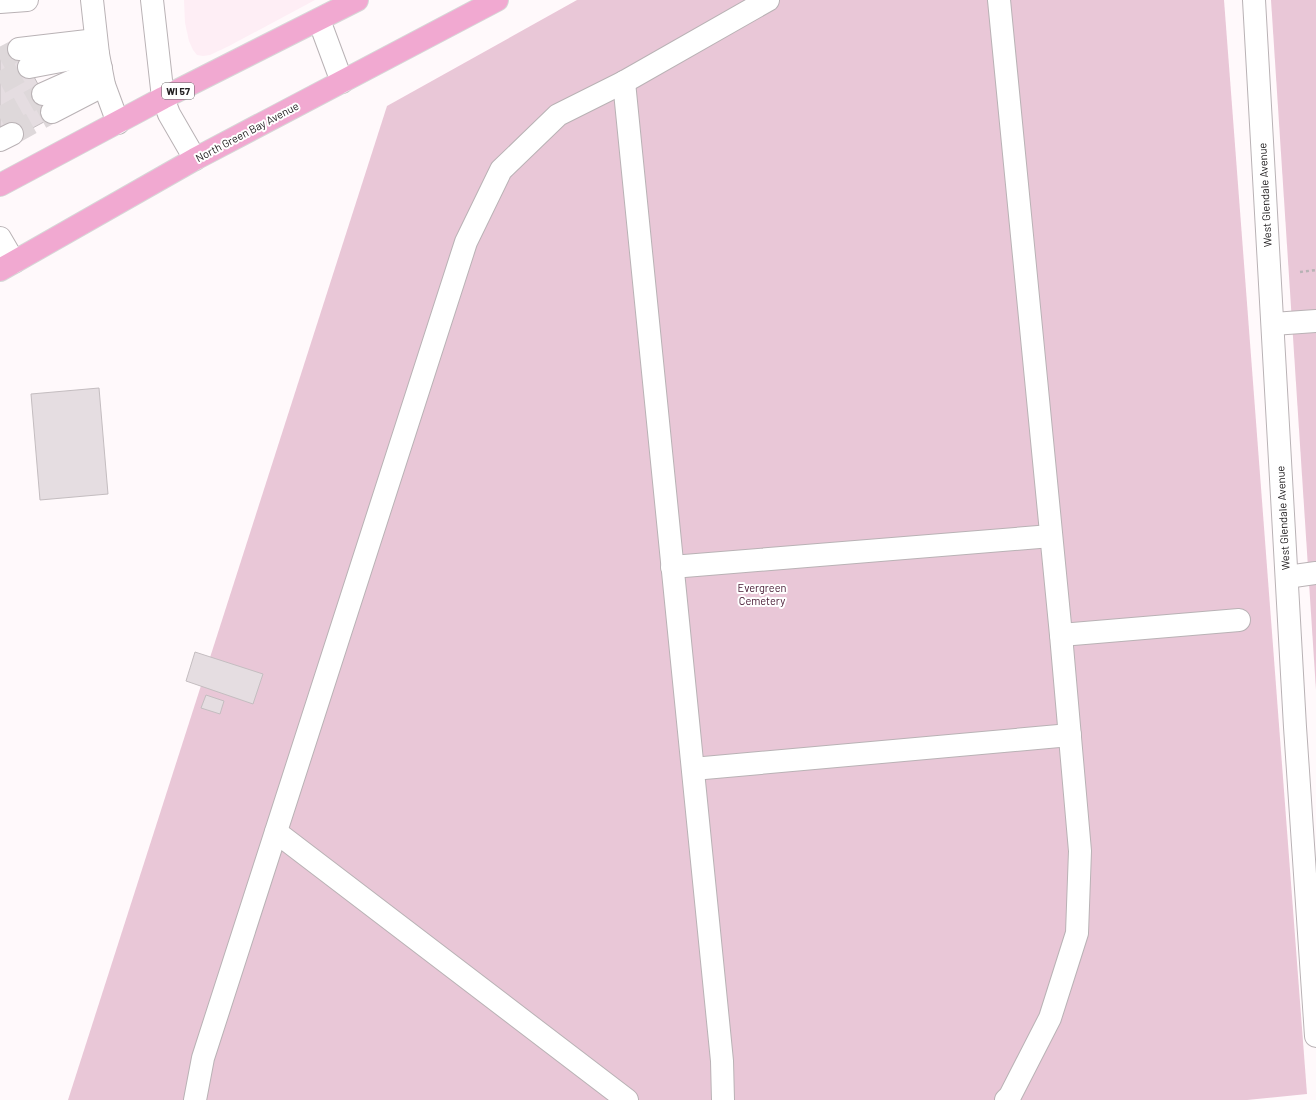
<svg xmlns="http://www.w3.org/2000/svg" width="1316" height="1100" font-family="Barlow,sans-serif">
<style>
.built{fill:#feeef5}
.green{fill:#e9c7d7}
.building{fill:#e5dde1;stroke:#c4bdc0}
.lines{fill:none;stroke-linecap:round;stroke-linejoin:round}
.minor-tunnel{stroke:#ded8da;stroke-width:22;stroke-dasharray:22 11;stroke-linecap:butt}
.minor-casing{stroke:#b9b2b5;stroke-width:24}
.major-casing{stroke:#d7d7d7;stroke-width:24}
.path{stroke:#b8b3b5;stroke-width:2.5;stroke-dasharray:3 3;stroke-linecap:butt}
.minor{stroke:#fff;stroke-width:22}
.major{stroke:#f1a9d1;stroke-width:22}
.labels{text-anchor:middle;stroke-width:4;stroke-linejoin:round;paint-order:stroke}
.shield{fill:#fff;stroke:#656364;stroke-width:1}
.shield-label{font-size:10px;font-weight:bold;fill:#232022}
.street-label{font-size:11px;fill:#232022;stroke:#fff}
.park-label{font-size:11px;fill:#441630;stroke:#fff}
</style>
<rect width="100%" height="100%" fill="#fff9fb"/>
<polygon class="built" points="184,0 315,0 229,46 210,55 203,56 197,55 193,50 189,41 185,23"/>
<g class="green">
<polygon points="577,0 1224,0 1307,1094 1247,1100 68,1100 387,106"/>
<polygon points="1271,0 1316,0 1316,690"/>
</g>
<g class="building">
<polygon points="17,45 55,116 14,138 0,129 0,54"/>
<polygon points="99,388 108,494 40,500 31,394"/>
<polygon points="195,652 263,674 253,704 186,681"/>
<polygon points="206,695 224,701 220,714 201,708"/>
</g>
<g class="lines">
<g class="minor-tunnel">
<polyline points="0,59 19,49"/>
<polyline points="0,83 29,67"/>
<polyline points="0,118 43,94"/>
<polyline points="12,134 52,112"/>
</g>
<g class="minor-casing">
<g id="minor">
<polyline points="92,0 98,54 104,85 118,123"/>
<polyline points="152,0 163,98 169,114 195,159"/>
<polyline points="999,0 1061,635 1080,851 1077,933 1050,1018 1010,1096 1006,1100"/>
<polyline points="1254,0 1295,727 1316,1036"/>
<polyline points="0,2 27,0"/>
<polyline points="319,20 342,82"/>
<polyline points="19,49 96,40"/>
<polyline points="29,67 98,54"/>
<polyline points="624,82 722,1061 723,1100"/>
<polyline points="43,94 101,68"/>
<polyline points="52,112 104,85"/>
<polyline points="0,140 12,134"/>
<polyline points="0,238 14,262"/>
<polyline points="1273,324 1316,321"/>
<polyline points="672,567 1051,536"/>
<polyline points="1287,577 1316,573"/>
<polyline points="1061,635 1239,620"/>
<polyline points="693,769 1070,735"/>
<polyline points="276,832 627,1100"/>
<polyline points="195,1100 203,1058 466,242 501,170 558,115 624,82 768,0"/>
</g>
</g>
<g class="major-casing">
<g id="major">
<polyline points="0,185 163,98 357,0"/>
<polyline points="0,270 195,159 497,0"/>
</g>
</g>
<polyline class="path" points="1300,272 1316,270"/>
<use href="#minor" class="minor"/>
<use href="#major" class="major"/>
</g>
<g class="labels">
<rect class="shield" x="162" y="83" width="32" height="16" rx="3"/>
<g class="shield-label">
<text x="178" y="95">WI 57</text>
</g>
<g class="street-label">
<text transform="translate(247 132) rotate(-28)" y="4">North Green Bay Avenue</text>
<text transform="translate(1265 195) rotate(-93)" y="4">West Glendale Avenue</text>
<text transform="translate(1283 518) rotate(-93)" y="4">West Glendale Avenue</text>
</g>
<g class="park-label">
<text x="762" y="592">Evergreen<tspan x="762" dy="13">Cemetery</tspan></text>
</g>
</g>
</svg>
